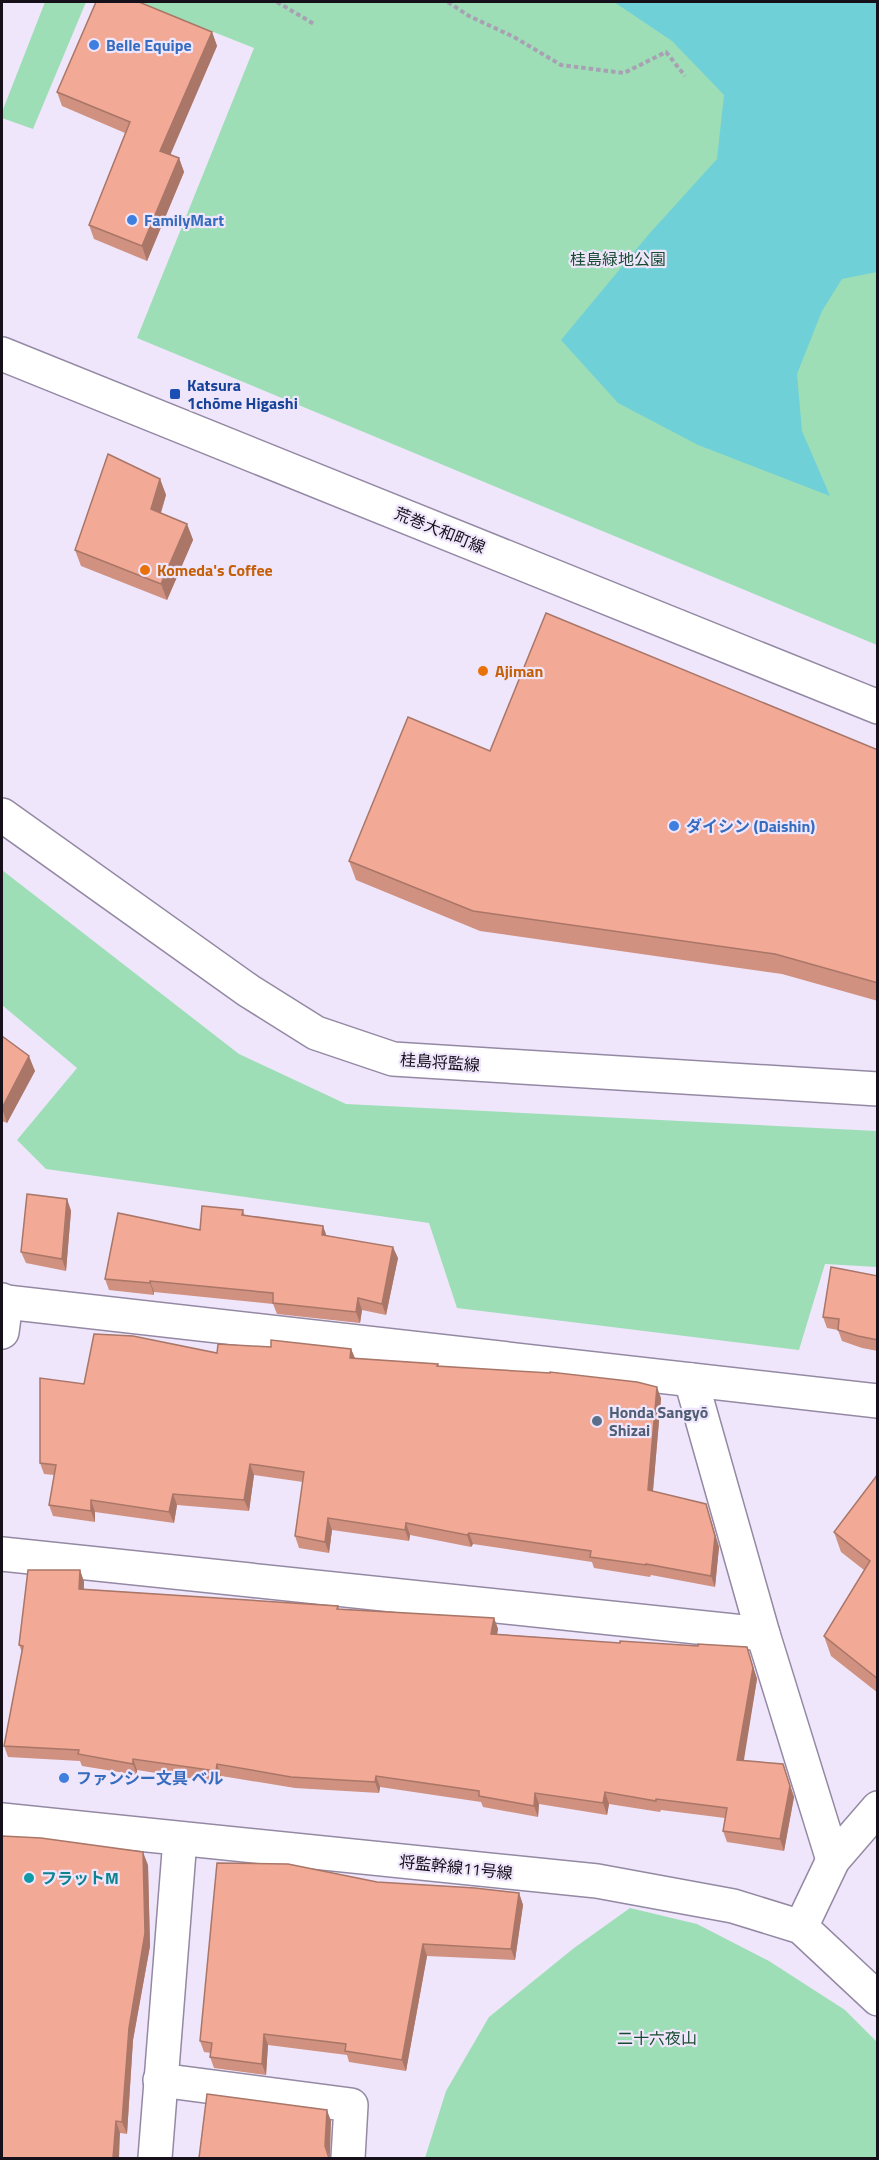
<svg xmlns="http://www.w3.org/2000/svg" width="879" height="2160" font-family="'Titillium Web','Noto Sans JP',sans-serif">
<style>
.green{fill:#9edeb6}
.water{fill:#70d0d7}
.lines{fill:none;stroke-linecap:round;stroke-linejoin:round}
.minor-casing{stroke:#9489a3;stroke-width:36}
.tertiary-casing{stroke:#9489a3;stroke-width:36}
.path{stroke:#a8a1b3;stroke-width:4;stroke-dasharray:4.5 3;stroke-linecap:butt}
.minor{stroke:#fff;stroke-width:33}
.tertiary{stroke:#fff;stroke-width:33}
.wall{fill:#d09180}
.shaded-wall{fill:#a97668}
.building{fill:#f2a995;stroke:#a97668;stroke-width:1.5}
.shop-dot{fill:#3f7fe0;stroke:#efe6fc;stroke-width:2}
.transit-dot{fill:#1a4fb4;stroke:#efe6fc;stroke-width:2}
.food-dot{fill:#e8710a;stroke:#efe6fc;stroke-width:2}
.service-dot{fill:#5c6f8a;stroke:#efe6fc;stroke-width:2}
.culture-dot{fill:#0f9aa8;stroke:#efe6fc;stroke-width:2}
.labels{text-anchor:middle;stroke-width:4.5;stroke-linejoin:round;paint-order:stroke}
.shop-label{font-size:16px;font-weight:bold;fill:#366cbe;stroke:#efe6fc;text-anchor:start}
.park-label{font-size:16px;fill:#184c30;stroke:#efe6fc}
.transit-label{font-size:16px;font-weight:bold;fill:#164399;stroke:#efe6fc;text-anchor:start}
.street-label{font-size:16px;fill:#15101a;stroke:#efe6fc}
.food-label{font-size:16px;font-weight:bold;fill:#c56008;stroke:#efe6fc;text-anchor:start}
.service-label{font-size:16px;font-weight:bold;fill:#4e5e75;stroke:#efe6fc;text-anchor:start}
.culture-label{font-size:16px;font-weight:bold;fill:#0d838f;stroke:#efe6fc;text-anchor:start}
</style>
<rect width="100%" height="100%" fill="#efe6fc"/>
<g class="green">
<polygon points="45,2 86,2 33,129 2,118 2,112"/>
<polygon points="138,2 877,2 877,645 137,338 254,48"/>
<polygon points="2,870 239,1054 346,1104 877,1131 877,1267 825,1264 799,1350 457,1308 429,1223 46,1169 17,1140 77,1068 2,1005"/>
<polygon points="630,1908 697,1924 769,1961 845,2010 877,2042 877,2158 425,2158 446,2091 489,2017 574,1948"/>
</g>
<polygon class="water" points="614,2 877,2 877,272 842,279 822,311 797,374 802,431 830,496 698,445 618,403 561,340 649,234 717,159 724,95 672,41"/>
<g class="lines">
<g class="minor-casing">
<g id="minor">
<polyline points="2,815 249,991 316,1033 393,1059 878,1089"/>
<polyline points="6,1302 878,1401"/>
<polyline points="691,1380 763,1634 833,1860"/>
<polyline points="2,1554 763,1634"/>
<polyline points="801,1927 833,1860 878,1808"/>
<polyline points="160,2080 351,2105 348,2158"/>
<polyline points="155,2158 180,1839"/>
</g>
</g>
<g class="tertiary-casing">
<g id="tertiary">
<polyline points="2,354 878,707"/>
<polyline points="2,1300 6,1302 2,1332"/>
<polyline points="2,1820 597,1881 733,1906 801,1927 878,1999"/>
</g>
</g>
<g class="path">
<polyline points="277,2 314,24"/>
<polyline points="448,2 469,16 514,37 561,65 624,73 666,52 685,76"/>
</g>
<use href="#minor" class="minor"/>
<use href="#tertiary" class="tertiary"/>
</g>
<g class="wall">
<polygon points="212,32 217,46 170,154 179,158 184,172 147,261 94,239 89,225 125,133 62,106 57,92"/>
<polygon points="160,479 166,495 161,513 187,524 193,540 167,600 81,566 75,550"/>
<polygon points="878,750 878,1001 782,974 480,931 356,880 349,861 490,751"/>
<polygon points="2,1036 35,1071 7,1123 2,1121"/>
<polygon points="67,1199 71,1211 66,1271 26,1263 21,1252"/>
<polygon points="243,1210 245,1216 323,1226 326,1235 398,1258 386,1315 362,1310 360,1323 277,1314 273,1304 154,1292 154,1295 109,1290 105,1279 200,1230"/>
<polygon points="878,1276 878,1351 862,1348 842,1341 838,1330 827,1328 823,1317"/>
<polygon points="271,1347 351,1349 355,1358 438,1364 439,1366 661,1398 653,1491 706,1504 719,1547 715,1587 651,1575 650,1577 594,1568 592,1562 473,1544 471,1547 410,1535 409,1541 332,1530 329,1553 299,1548 295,1536 303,1482 254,1475 249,1511 177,1505 174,1523 95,1512 95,1522 53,1516 49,1505 54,1475 44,1474 40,1463 84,1384 217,1353"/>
<polygon points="878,1474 878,1693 831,1656 824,1636 864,1570 841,1552 834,1532"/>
<polygon points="80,1570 84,1582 84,1589 338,1606 339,1609 494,1618 498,1629 497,1634 620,1643 698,1646 747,1647 757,1679 743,1761 783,1764 794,1797 784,1851 727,1842 723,1831 725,1818 661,1810 660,1812 609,1804 607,1815 539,1804 538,1817 483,1807 481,1802 380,1787 379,1793 295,1788 221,1776 220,1783 137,1770 137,1775 82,1766 80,1761 8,1757 4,1746 22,1652 19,1645"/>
<polygon points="148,1865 150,1946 133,2040 127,2134 120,2133 2,2158"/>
<polygon points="377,1882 519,1893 523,1905 515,1960 427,1956 406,2071 349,2062 347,2055 268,2045 266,2075 214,2068 210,2057 211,2053 204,2052 200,2041"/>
</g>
<g class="shaded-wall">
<polygon points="212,32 217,46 166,165 160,151"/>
<polygon points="179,158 184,172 147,261 142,246"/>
<polygon points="160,479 166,495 157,525 151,509"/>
<polygon points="187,524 193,540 167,600 161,584"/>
<polygon points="29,1056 35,1071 7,1123 2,1108"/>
<polygon points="67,1199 71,1211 66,1271 62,1259"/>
<polygon points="323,1226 327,1237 322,1235"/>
<polygon points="393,1247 398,1258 386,1315 382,1304"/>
<polygon points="150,1281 154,1292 154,1295 150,1283"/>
<polygon points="358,1298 362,1310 360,1323 356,1312"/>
<polygon points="351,1349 356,1361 350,1358"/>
<polygon points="657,1387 661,1398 652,1501 648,1490"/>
<polygon points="250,1464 254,1475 249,1511 244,1500"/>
<polygon points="173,1494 177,1505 174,1523 169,1512"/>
<polygon points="91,1500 95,1512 95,1522 91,1511"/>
<polygon points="706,1504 719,1547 715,1587 711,1576"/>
<polygon points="328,1518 332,1530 329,1553 325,1542"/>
<polygon points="406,1523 410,1535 409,1541 405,1530"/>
<polygon points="469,1533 473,1544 471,1547 467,1535"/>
<polygon points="80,1570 84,1582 83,1600 79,1589"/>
<polygon points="494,1618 498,1629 495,1645 491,1634"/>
<polygon points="747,1647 757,1679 742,1772 737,1760"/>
<polygon points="133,1759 137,1770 137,1775 133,1764"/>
<polygon points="217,1764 221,1776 220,1783 216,1771"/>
<polygon points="783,1764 794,1797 784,1851 780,1839"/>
<polygon points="376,1776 380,1787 379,1793 375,1782"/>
<polygon points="605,1792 609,1804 607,1815 603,1803"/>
<polygon points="535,1793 539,1804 538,1817 534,1806"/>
<polygon points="143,1852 148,1865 150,1946 133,2040 127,2134 122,2122 129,2028"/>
<polygon points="519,1893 523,1905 515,1960 511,1949"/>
<polygon points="423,1944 427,1956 406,2071 402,2060"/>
<polygon points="264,2034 268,2045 266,2075 262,2064"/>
<polygon points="327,2110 331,2121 330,2158 325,2146"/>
<polygon points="116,2121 120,2133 119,2158 113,2158"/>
</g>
<g class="building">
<polygon points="96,2 139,2 212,32 160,151 179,158 142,246 89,225 130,122 57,92"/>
<polygon points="108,454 160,479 151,509 187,524 161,584 75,550"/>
<polygon points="546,613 878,750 878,983 775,954 473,911 349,861 408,717 490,751"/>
<polygon points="2,1036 29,1056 2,1108"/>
<polygon points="27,1194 67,1199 62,1259 21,1252"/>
<polygon points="202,1206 243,1210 242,1215 323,1226 322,1235 393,1247 382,1304 358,1298 356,1312 273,1303 273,1293 150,1281 150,1283 105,1279 118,1213 200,1230"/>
<polygon points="831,1267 878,1276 878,1340 858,1336 838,1330 839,1319 823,1317"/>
<polygon points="94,1334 133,1336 217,1353 218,1344 271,1347 271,1340 351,1349 350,1358 438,1364 437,1366 550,1373 550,1372 637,1382 657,1387 648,1490 706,1504 715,1536 711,1576 646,1564 646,1565 590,1557 591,1551 469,1533 467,1535 406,1523 405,1530 328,1518 325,1542 295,1536 304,1472 250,1464 244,1500 173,1494 169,1512 91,1500 91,1511 49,1505 56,1465 40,1463 40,1378 84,1384"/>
<polygon points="878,1474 878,1679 824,1636 870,1561 834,1532"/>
<polygon points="28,1570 80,1570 79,1589 338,1606 337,1609 494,1618 491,1634 620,1643 620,1641 698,1646 698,1644 747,1647 753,1668 737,1760 783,1764 790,1786 780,1839 723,1831 727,1808 656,1799 656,1801 605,1792 603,1803 535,1793 534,1806 479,1796 479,1791 376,1776 375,1782 291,1777 217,1764 216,1771 133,1759 133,1764 78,1754 79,1750 4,1746 23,1646 19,1645"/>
<polygon points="2,1836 41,1838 143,1852 145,1933 129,2028 122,2122 116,2121 113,2158 2,2158"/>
<polygon points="217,1863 288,1864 377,1882 475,1888 519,1893 511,1949 423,1944 402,2060 345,2051 346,2044 264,2034 262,2064 210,2057 212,2043 200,2041"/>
<polygon points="207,2094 327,2110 325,2146 329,2158 199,2158"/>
</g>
<g class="shop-dot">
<circle cx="94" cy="45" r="6"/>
<circle cx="132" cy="220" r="6"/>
<circle cx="674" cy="826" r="6"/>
<circle cx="64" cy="1778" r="6"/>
</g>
<rect class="transit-dot" x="169" y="388" width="12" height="12" rx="3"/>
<g class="food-dot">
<circle cx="145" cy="570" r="6"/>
<circle cx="483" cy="671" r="6"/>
</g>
<circle class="service-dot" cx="597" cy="1421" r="6"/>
<circle class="culture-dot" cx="29" cy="1878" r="6"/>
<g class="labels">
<g class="shop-label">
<text x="106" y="51">Belle Equipe</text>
<text x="144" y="226">FamilyMart</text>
<text x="686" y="832">ダイシン (Daishin)</text>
<text x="76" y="1784">ファンシー文具 ベル</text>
</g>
<g class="park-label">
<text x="618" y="265">桂島緑地公園</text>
<text x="657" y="2044">二十六夜山</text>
</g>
<g class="transit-label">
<text x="187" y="391">Katsura<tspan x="187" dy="18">1chōme Higashi</tspan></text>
</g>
<g class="street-label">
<text transform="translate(440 530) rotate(22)" y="6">荒巻大和町線</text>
<text transform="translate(440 1062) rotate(4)" y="6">桂島将監線</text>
<text transform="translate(456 1867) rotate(6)" y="6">将監幹線11号線</text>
</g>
<g class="food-label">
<text x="157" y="576">Komeda's Coffee</text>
<text x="495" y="677">Ajiman</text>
</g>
<g class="service-label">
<text x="609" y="1418">Honda Sangyō<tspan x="609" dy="18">Shizai</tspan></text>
</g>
<g class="culture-label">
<text x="41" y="1884">フラットM</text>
</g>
</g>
<rect width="879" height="2160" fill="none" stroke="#15101a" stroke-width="6"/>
</svg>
